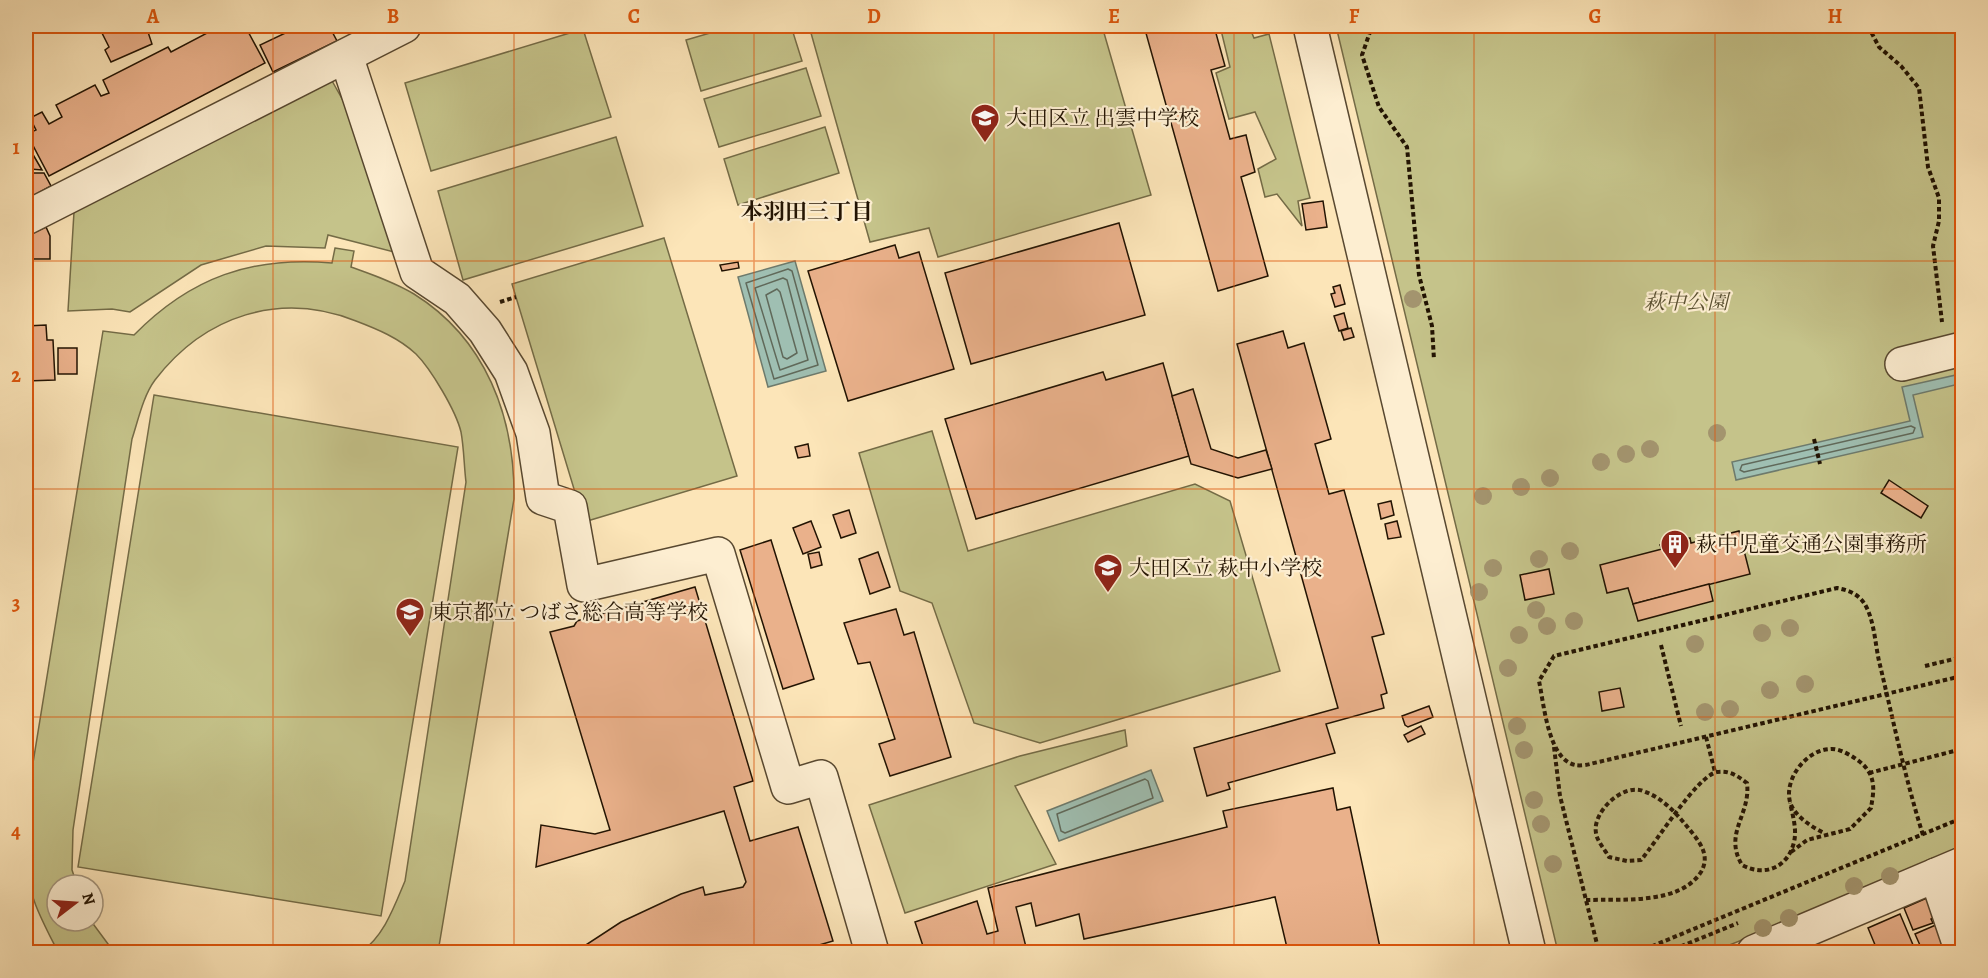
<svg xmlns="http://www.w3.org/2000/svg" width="1988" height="978" font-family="Alegreya,'Noto Serif JP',serif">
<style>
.green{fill:#c5c38a;stroke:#746b46;stroke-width:1.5}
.water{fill:#9fbfb2;stroke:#6d7a6c;stroke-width:1.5}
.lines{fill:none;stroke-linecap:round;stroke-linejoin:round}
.shore{stroke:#60695a;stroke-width:1.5}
.building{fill:#eab18b;stroke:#221302;stroke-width:1.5}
.minor-casing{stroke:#584830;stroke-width:36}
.path{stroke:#221302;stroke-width:4;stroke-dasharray:4.5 3;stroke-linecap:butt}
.minor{stroke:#fdeed1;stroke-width:33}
.tree{fill:#a3946e}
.grid{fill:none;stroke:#de560c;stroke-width:1.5;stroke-opacity:0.55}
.labels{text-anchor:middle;stroke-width:4.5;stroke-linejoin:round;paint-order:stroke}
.poi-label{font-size:21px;fill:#221302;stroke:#fdeed1;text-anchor:start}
.park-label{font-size:21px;font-style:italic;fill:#5b5132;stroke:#fdeed1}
.neighbourhood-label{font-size:22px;font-weight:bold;fill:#221302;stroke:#fdeed1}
.neatline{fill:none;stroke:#de560c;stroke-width:2}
.grid-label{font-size:20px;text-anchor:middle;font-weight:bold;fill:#de560c}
</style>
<rect width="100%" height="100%" fill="#fce5b8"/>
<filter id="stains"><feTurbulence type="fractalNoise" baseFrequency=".00333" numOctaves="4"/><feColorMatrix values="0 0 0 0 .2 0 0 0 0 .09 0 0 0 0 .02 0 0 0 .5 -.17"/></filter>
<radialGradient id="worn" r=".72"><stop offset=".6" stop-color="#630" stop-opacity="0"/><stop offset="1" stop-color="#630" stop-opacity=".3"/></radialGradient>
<g class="green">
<polygon points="734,26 791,26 802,61 701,91 686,40"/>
<polygon points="809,26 1102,26 1151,195 938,257 929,228 870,242"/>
<polygon points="1220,26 1249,26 1254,38 1269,34 1310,198 1298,201 1302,226 1277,194 1265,197 1258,169 1276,159 1255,112 1229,119 1216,73 1230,67"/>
<polygon points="1336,26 1962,26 1962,852 1712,952 1558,952"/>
<polygon points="583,29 611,117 431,171 405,83"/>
<polygon points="806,68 821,116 719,147 704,99"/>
<polygon points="331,79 355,122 394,252 328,235 325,248 266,246 201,265 130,312 112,309 68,311 74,212"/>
<polygon points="825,127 839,173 738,205 724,159"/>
<polygon points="616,137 643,226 463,280 438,191"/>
<polygon points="664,238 737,476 584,522 512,284"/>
<path d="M335,248L354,251L351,267C373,275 394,282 414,294C486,339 515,417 514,499L438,952H361C384,936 394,907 405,881L466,482C464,466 464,448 461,432C456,411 431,369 416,354C399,338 377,329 356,321C280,291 205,315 155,380C143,396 138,421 132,439L73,830L72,870L77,885H57V921H91L114,952H58C44,924 28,896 26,864C24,845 25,825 26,806L103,331L134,335C191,277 252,256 332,263Z"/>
<polygon points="154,395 458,447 381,916 78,867"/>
<polygon points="932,431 968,551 1195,484 1230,501 1280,671 1040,743 974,723 932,603 900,591 859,453"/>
<polygon points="1125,730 1127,746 1015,786 1056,864 905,913 869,805 1020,756"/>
</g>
<g class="water">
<polygon points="795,261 826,371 768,387 738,277"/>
<polygon points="1956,375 1959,384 1913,395 1923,437 1736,480 1732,462 1910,421 1902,387"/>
<polygon points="1151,770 1163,801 1059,841 1047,811"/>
</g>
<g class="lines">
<g class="shore">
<polygon points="788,269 792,271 818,365 774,379 746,283"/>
<polygon points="783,278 787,280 808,360 780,370 755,288"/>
<polygon points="777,289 780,292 797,353 787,359 783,357 766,295"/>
<polygon points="1911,426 1915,428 1913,433 1744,472 1740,470 1742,465"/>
<polygon points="1145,779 1148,781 1153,798 1065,833 1061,831 1057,814"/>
</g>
</g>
<g class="building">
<polygon points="112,26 116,32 131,26 146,26 152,44 111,62 105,50 109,47 101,31"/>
<polygon points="211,26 245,26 265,63 49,176 27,134 36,130 30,118 42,112 49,124 62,117 56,105 95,85 101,96 109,93 103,80 168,47 171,52 213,30"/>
<polygon points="300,26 329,26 337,41 273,72 260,45"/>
<polygon points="1144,26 1214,26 1225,66 1211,70 1230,139 1246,135 1255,172 1241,177 1268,276 1218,291"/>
<polygon points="28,146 42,170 30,169"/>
<polygon points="31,173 44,173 51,186 31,197"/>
<polygon points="1323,201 1327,227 1306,230 1302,204"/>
<polygon points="1119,223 1145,315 971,364 945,273"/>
<polygon points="46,227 50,236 50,259 26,259 26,236"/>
<polygon points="895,245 899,258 919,252 954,369 848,401 808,271"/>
<polygon points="738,262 739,268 722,271 720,265"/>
<polygon points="1340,285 1345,304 1335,307 1331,294 1335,293 1333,287"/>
<polygon points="1344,313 1348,328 1339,331 1334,316"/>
<polygon points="46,325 47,340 53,340 55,380 26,381 26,326"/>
<polygon points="1351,328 1354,337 1344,340 1341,331"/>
<polygon points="1283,331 1288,348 1304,343 1331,439 1315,444 1329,494 1344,490 1384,634 1372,637 1387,693 1381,695 1384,708 1326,724 1335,753 1228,783 1230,789 1207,796 1194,748 1338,708 1237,344"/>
<rect x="58" y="348" width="19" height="26"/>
<polygon points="1163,363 1189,456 976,519 945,419 1103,372 1106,380"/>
<polygon points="1193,389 1211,449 1238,458 1266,450 1272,469 1238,478 1191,464 1172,396"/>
<polygon points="808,444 810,456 798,458 795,447"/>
<polygon points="1889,480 1928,506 1921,518 1881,493"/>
<polygon points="1391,501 1394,515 1381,519 1378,504"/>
<polygon points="849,510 856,533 841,538 833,515"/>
<polygon points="811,521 821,547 803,554 793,528"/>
<polygon points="1397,521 1401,537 1388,539 1385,524"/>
<polygon points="1739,531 1750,574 1633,604 1628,588 1607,593 1600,565 1662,549 1660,545 1690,538 1691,543"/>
<polygon points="771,540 814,679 783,689 740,550"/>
<polygon points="819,552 822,565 811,568 808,554"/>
<polygon points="878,552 890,587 870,594 859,559"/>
<polygon points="1549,569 1554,594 1525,600 1520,575"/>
<polygon points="1709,584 1713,601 1638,621 1633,604"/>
<polygon points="695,587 753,781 734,787 750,841 798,827 833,941 795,952 575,952 621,922 681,894 703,887 705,895 743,887 746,882 724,811 536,867 541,825 595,834 610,830 550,632 574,626 577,621"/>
<polygon points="896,609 904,635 914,632 951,757 890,776 879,744 895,739 870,662 858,664 844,623"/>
<polygon points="1620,688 1624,707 1602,711 1599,692"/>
<polygon points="1429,706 1433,717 1408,727 1405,725 1402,716"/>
<polygon points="1421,726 1425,734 1408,742 1404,735"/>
<polygon points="1333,788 1337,810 1350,807 1381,952 1288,952 1275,897 1084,939 1079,914 1036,926 1031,903 1016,907 1027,951 925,952 915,922 977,901 987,934 998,931 988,888 1227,827 1223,811"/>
<polygon points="1929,897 1937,916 1931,919 1933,923 1913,930 1904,908"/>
<polygon points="1900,914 1916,952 1878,952 1868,928"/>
<polygon points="1938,924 1948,949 1938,952 1923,952 1915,934"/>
</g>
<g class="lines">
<g class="minor-casing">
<g id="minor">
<polyline points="1310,26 1529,952"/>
<polyline points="346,56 417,272 457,299 485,331 511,372 533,433 543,498 570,507 584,585 718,554 788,787 821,777 872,952"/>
<polyline points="26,218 404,26"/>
<polyline points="1902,364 1962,349"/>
<polyline points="1936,875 1962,952"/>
<polyline points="1754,952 1962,864"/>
</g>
</g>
<g class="path">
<polyline points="1377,26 1370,32 1362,55 1379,107 1407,147 1419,275 1432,326 1434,360"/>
<polyline points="1868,26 1879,47 1901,66 1919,88 1928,167 1939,198 1939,221 1933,246 1942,322"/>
<polyline points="500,302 516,297"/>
<polyline points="1814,439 1820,464"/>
<polyline points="1661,645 1681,726"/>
<polyline points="1925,666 1962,657"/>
<polyline points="1706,737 1715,772"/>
<polyline points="1554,747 1560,796 1599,952"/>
<polyline points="1869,773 1962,749"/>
<path d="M1923,835C1905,778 1893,719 1879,661C1875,643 1874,618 1864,603C1858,594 1848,590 1837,588L1554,656L1539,681C1544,704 1548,759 1575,765C1579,766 1586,765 1590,764L1962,676"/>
<path d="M1791,852L1807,840L1850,829L1871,808C1872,801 1874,792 1873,785C1872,773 1865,765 1856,759C1849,754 1838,748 1830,749C1806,750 1784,779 1790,802C1794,816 1812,827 1824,833"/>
<path d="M1586,900C1621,899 1680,905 1701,872C1709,858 1703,847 1694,835C1680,818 1666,799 1643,791C1623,783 1592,812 1596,833C1597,841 1605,850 1609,857L1627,861L1641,860C1657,841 1697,776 1717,772C1729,770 1738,776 1747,783C1751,815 1723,833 1742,865C1764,877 1788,868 1794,842C1797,830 1793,816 1790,803"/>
<polyline points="1638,952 1962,818"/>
<polyline points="1667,952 1738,923"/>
</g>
<use href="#minor" class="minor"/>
</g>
<g class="tree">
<circle cx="1413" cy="299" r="9"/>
<circle cx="1717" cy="433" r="9"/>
<circle cx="1650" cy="449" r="9"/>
<circle cx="1626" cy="454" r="9"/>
<circle cx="1601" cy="462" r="9"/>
<circle cx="1550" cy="478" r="9"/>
<circle cx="1521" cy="487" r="9"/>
<circle cx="1483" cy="496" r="9"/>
<circle cx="1570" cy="551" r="9"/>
<circle cx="1539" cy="559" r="9"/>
<circle cx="1493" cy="568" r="9"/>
<circle cx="1479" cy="592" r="9"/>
<circle cx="1536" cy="610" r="9"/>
<circle cx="1574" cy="621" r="9"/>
<circle cx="1547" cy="626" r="9"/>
<circle cx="1790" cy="628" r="9"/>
<circle cx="1762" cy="633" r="9"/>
<circle cx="1519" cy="635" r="9"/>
<circle cx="1695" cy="644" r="9"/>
<circle cx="1508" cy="668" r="9"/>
<circle cx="1805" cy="684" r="9"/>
<circle cx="1770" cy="690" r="9"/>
<circle cx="1730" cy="709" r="9"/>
<circle cx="1705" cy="712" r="9"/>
<circle cx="1517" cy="726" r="9"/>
<circle cx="1524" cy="750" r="9"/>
<circle cx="1534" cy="800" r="9"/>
<circle cx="1541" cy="824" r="9"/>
<circle cx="1553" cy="864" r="9"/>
<circle cx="1890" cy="876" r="9"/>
<circle cx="1854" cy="886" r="9"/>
<circle cx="1789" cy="918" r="9"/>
<circle cx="1763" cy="928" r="9"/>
</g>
<path class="grid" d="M273,26V952M514,26V952M754,26V952M994,26V952M1234,26V952M1474,26V952M1715,26V952M26,261H1962M26,489H1962M26,717H1962"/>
<defs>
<g id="school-pin" transform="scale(1.5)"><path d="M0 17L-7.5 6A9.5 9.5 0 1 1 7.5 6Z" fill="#8f2418" stroke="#fdeed1"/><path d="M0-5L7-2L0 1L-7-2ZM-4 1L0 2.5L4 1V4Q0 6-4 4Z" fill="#fff"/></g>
<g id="building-pin" transform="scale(1.5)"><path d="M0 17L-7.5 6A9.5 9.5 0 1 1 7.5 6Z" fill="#8f2418" stroke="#fdeed1"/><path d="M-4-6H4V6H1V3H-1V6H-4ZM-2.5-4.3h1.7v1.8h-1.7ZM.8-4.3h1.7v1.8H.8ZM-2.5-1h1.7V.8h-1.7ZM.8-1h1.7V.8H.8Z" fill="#fff"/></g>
</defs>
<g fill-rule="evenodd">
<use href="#school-pin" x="985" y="118"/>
<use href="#building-pin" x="1675" y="544"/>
<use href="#school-pin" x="1108" y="568"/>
<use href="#school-pin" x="410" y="612"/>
</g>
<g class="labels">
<g class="poi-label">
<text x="1006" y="125">大田区立 出雲中学校</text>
<text x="1696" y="551">萩中児童交通公園事務所</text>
<text x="1129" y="575">大田区立 萩中小学校</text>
<text x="431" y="619">東京都立 つばさ総合高等学校</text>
</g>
<g class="park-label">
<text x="1686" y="309">萩中公園</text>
</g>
<g class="neighbourhood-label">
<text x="807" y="219">本羽田三丁目</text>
</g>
</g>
<rect width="1988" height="978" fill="none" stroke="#fce5b8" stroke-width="66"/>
<g transform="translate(75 903) rotate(73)"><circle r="28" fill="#fdeed1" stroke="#a5967e" stroke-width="1.5"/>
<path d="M0-4.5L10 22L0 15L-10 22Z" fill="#8f2418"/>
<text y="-9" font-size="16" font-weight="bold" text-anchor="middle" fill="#221302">N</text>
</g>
<rect x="33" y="33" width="1922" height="912" class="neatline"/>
<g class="grid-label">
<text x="153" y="23">A</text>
<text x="393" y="23">B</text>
<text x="634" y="23">C</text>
<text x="874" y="23">D</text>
<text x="1114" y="23">E</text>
<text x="1354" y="23">F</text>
<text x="1595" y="23">G</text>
<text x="1835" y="23">H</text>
<text x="16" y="154">1</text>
<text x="16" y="382">2</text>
<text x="16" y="610">3</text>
<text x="16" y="838">4</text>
</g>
<rect width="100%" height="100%" filter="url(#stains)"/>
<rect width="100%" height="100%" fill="url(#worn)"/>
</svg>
